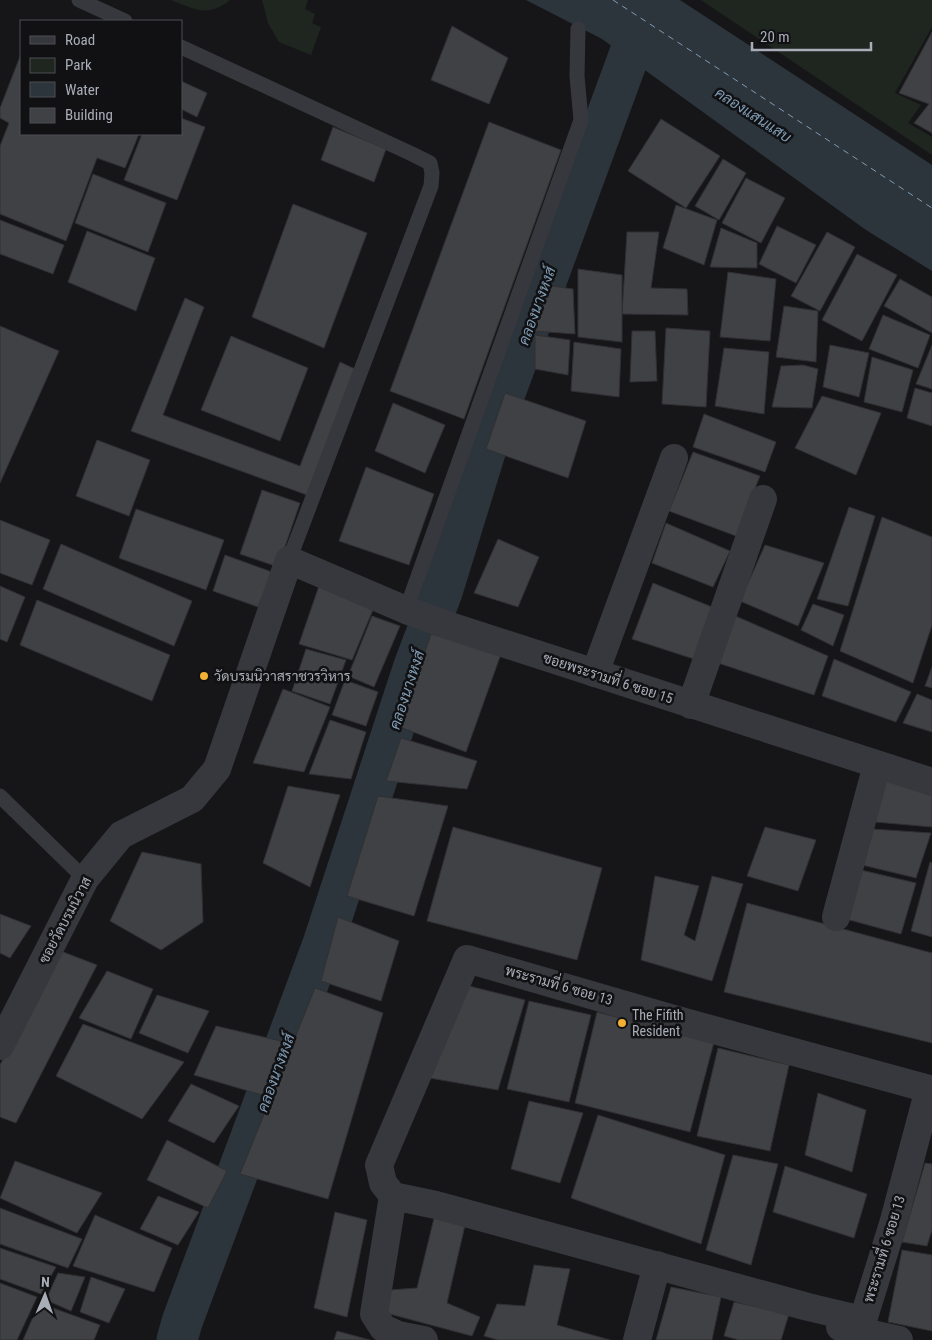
<svg xmlns="http://www.w3.org/2000/svg" width="932" height="1340" font-family="'Roboto Condensed',Sarabun,sans-serif">
<style>
.green{fill:#1e261f}
.water{fill:#2c353c}
.lines{fill:none;stroke-linecap:round;stroke-linejoin:round}
.canal{stroke:#2c353c;stroke-width:41}
.ferry{stroke:#7f9bb3;stroke-width:1;stroke-dasharray:6 5;stroke-linecap:butt}
.building{fill:#404145;stroke:#303034}
.lane{stroke:#37383d;stroke-width:15}
.street{stroke:#37383d;stroke-width:28}
.poi-dot{fill:#f2b134;stroke:#111113;stroke-width:2}
.labels{text-anchor:middle;stroke-width:5;stroke-linejoin:round;paint-order:stroke}
.poi-label{font-size:14px;fill:#a8adb8;stroke:#111113;text-anchor:start}
.street-label{font-size:14px;fill:#a8adb8;stroke:#111113}
.water-label{font-size:15px;font-style:italic;fill:#7f9bb3;stroke:#111113}
</style>
<rect width="100%" height="100%" fill="#161618"/>
<g class="green">
<path d="M171,0H230C208,18 194,9 171,0Z"/>
<polygon points="262,0 308,0 305,9 315,14 312,23 321,27 311,55 279,42 268,23"/>
<polygon points="701,0 932,0 932,27 895,93 921,105 908,123 932,137 932,155"/>
</g>
<polygon class="water" points="526,0 680,0 932,165 932,271 866,230 602,39"/>
<g class="lines">
<polyline class="canal" points="177,1340 182,1322 323,944 414,666 442,592 486,449 505,393 635,39 641,0"/>
<polyline class="ferry" points="613,0 932,208"/>
</g>
<g class="building">
<polygon points="452,26 508,58 489,104 431,80"/>
<polygon points="932,32 932,133 914,123 929,104 899,93"/>
<polygon points="21,54 21,134 139,134 125,168 97,158 66,241 0,214 0,146 9,123 0,118 0,108"/>
<polygon points="181,81 207,93 197,117 181,109"/>
<polygon points="181,118 205,127 177,200 124,180 142,134 181,134"/>
<polygon points="661,119 720,156 686,208 628,171"/>
<polygon points="489,122 561,150 464,419 390,391"/>
<polygon points="333,127 386,149 374,182 321,160"/>
<polygon points="723,159 746,173 719,220 695,206"/>
<polygon points="93,174 166,203 148,252 75,223"/>
<polygon points="746,178 785,198 761,243 722,223"/>
<polygon points="293,204 367,233 324,348 252,317"/>
<polygon points="676,205 717,220 704,265 663,248"/>
<polygon points="0,220 64,245 53,274 0,254"/>
<polygon points="777,226 816,245 796,283 759,264"/>
<polygon points="721,228 757,243 757,268 710,267"/>
<polygon points="87,231 155,258 136,311 68,282"/>
<polygon points="627,232 659,232 651,288 687,289 688,315 622,314"/>
<polygon points="827,232 855,247 820,311 791,296"/>
<polygon points="857,254 897,275 862,341 822,320"/>
<polygon points="578,269 622,275 622,342 578,337"/>
<polygon points="728,272 776,279 770,341 720,337"/>
<polygon points="900,279 932,297 932,333 884,306"/>
<polygon points="546,285 573,289 575,334 534,331"/>
<polygon points="185,298 204,307 163,415 300,466 340,362 355,369 307,495 131,431"/>
<polygon points="784,306 818,311 816,362 776,357"/>
<polygon points="883,315 930,335 918,368 869,349"/>
<polygon points="0,326 59,351 0,483"/>
<polygon points="666,328 710,331 706,407 662,404"/>
<polygon points="632,331 655,331 657,381 630,382"/>
<polygon points="535,335 570,340 568,375 535,369"/>
<polygon points="231,336 308,368 280,441 201,410"/>
<polygon points="574,342 621,349 619,397 571,391"/>
<polygon points="830,345 869,353 859,397 823,387"/>
<polygon points="932,345 932,389 916,384"/>
<polygon points="724,348 769,352 764,414 715,406"/>
<polygon points="872,357 913,370 902,412 864,402"/>
<polygon points="803,365 818,369 812,408 772,407 781,366"/>
<polygon points="915,388 932,393 932,426 907,418"/>
<polygon points="505,393 586,421 568,478 486,449"/>
<polygon points="822,396 881,413 856,475 795,448"/>
<polygon points="393,403 445,425 425,473 375,451"/>
<polygon points="704,414 776,442 765,472 693,447"/>
<polygon points="97,440 150,460 129,516 76,496"/>
<polygon points="693,452 760,476 736,536 669,511"/>
<polygon points="366,467 434,494 409,565 339,541"/>
<polygon points="262,490 300,503 278,567 240,554"/>
<polygon points="849,507 875,516 848,606 817,599"/>
<polygon points="136,509 224,540 206,590 119,558"/>
<polygon points="882,517 932,537 932,625 913,683 840,651"/>
<polygon points="0,520 50,540 32,585 0,573"/>
<polygon points="666,523 730,551 713,587 652,563"/>
<polygon points="498,539 539,557 518,607 474,593"/>
<polygon points="61,544 192,601 174,646 43,589"/>
<polygon points="765,545 824,563 798,626 740,601"/>
<polygon points="225,555 272,572 258,607 213,591"/>
<polygon points="320,583 375,605 352,660 299,644"/>
<polygon points="653,583 712,607 697,660 632,639"/>
<polygon points="0,586 25,597 7,642 0,639"/>
<polygon points="37,600 170,655 152,701 20,645"/>
<polygon points="813,604 844,615 833,646 801,630"/>
<polygon points="733,615 828,656 814,695 715,662"/>
<polygon points="372,616 400,626 374,687 348,676"/>
<polygon points="431,634 501,654 466,752 400,727"/>
<polygon points="306,649 346,660 330,704 292,691"/>
<polygon points="834,659 911,692 896,722 822,696"/>
<polygon points="932,667 932,688 925,686"/>
<polygon points="345,680 378,692 366,726 332,715"/>
<polygon points="283,689 330,707 304,772 253,763"/>
<polygon points="917,694 932,700 932,732 903,723"/>
<polygon points="330,720 366,732 351,779 309,774"/>
<polygon points="401,738 477,761 467,789 386,781"/>
<polygon points="889,772 932,786 932,827 875,822"/>
<polygon points="288,786 340,795 310,887 263,863"/>
<polygon points="378,796 448,806 414,916 347,896"/>
<polygon points="453,827 602,868 577,960 427,921"/>
<polygon points="765,827 816,840 798,891 747,876"/>
<polygon points="872,829 931,833 916,878 862,865"/>
<polygon points="142,852 201,864 203,922 161,950 110,921"/>
<polygon points="930,862 932,863 932,937 911,931"/>
<polygon points="861,870 916,883 901,934 846,919"/>
<polygon points="655,876 699,886 684,935 695,941 712,876 743,884 712,981 641,960"/>
<polygon points="747,903 932,953 932,1043 724,992"/>
<polygon points="0,914 31,926 10,958 0,953"/>
<polygon points="338,917 399,941 381,1001 321,981"/>
<polygon points="58,950 97,965 16,1123 0,1117 0,1065"/>
<polygon points="107,971 153,989 131,1039 79,1018"/>
<polygon points="461,984 525,1000 498,1090 424,1077"/>
<polygon points="315,988 383,1013 328,1199 240,1174"/>
<polygon points="157,995 209,1011 188,1053 139,1033"/>
<polygon points="529,1001 591,1015 569,1102 507,1089"/>
<polygon points="597,1012 714,1042 690,1132 575,1103"/>
<polygon points="83,1024 184,1062 142,1119 56,1076"/>
<polygon points="216,1026 285,1042 262,1095 194,1075"/>
<polygon points="718,1048 789,1065 770,1151 697,1136"/>
<polygon points="191,1084 239,1106 214,1143 168,1121"/>
<polygon points="818,1093 866,1110 852,1172 805,1155"/>
<polygon points="529,1101 583,1113 560,1183 511,1169"/>
<polygon points="598,1115 725,1155 701,1244 571,1198"/>
<polygon points="167,1140 227,1171 208,1208 147,1180"/>
<polygon points="733,1155 778,1164 751,1265 706,1250"/>
<polygon points="15,1161 102,1193 77,1233 0,1198"/>
<polygon points="925,1163 932,1164 932,1230 927,1246 902,1242"/>
<polygon points="785,1166 867,1194 854,1238 773,1212"/>
<polygon points="158,1196 199,1212 178,1245 140,1229"/>
<polygon points="0,1208 82,1239 68,1268 0,1244"/>
<polygon points="335,1212 367,1220 347,1317 314,1308"/>
<polygon points="435,1214 466,1221 447,1303 480,1317 472,1336 386,1313 390,1290 417,1288"/>
<polygon points="95,1215 172,1248 154,1292 73,1266"/>
<polygon points="0,1248 56,1267 41,1294 0,1279"/>
<polygon points="902,1250 932,1255 932,1331 888,1322"/>
<polygon points="534,1265 570,1269 557,1325 610,1340 498,1340 484,1336 497,1304 525,1306"/>
<polygon points="58,1273 85,1277 71,1311 46,1300"/>
<polygon points="91,1277 125,1289 109,1323 80,1312"/>
<polygon points="0,1283 37,1297 17,1340 0,1340"/>
<polygon points="671,1287 721,1297 712,1340 656,1340"/>
<polygon points="734,1302 789,1314 781,1340 739,1340 724,1336"/>
<polygon points="39,1303 100,1325 94,1340 23,1340"/>
<polygon points="337,1331 370,1340 334,1340"/>
</g>
<g class="lines">
<g class="lane">
<polyline points="79,0 125,21"/>
<polyline points="181,47 412,154 430,163 432,173 431,186 289,560"/>
<polyline points="406,610 581,120 577,76 578,29"/>
<polyline points="0,796 85,879"/>
</g>
<g class="street">
<polyline points="595,673 674,458"/>
<polyline points="691,705 763,499"/>
<polyline points="836,917 877,765"/>
<polyline points="0,1046 85,879 121,835 192,799 217,769 289,560 406,610 450,626 932,782"/>
<polyline points="929,1089 893,1224 863,1320 808,1307 436,1205 393,1196 383,1183 379,1165 467,959 670,1018 929,1089 932,1090"/>
<polyline points="393,1196 374,1314 383,1328 398,1335 424,1340"/>
<polyline points="840,1327 899,1340"/>
<polyline points="637,1340 657,1265"/>
</g>
</g>
<g class="poi-dot">
<circle cx="204" cy="676" r="5"/>
<circle cx="622" cy="1023" r="5"/>
</g>
<g class="labels">
<g class="poi-label">
<text x="214" y="681">วัดบรมนิวาสราชวรวิหาร</text>
<text x="632" y="1020">The Fifith<tspan x="632" dy="16">Resident</tspan></text>
</g>
<g class="street-label">
<text transform="translate(608 678) rotate(18)" y="5">ซอยพระรามที่ 6 ซอย 15</text>
<text transform="translate(65 920) rotate(-62)" y="5">ซอยวัดบรมนิวาส</text>
<text transform="translate(559 985) rotate(16)" y="5">พระรามที่ 6 ซอย 13</text>
<text transform="translate(884 1249) rotate(-73)" y="5">พระรามที่ 6 ซอย 13</text>
</g>
<g class="water-label">
<text transform="translate(753 115) rotate(33)" y="5">คลองแสนแสบ</text>
<text transform="translate(537 306) rotate(-70)" y="5">คลองนางหงส์</text>
<text transform="translate(407 690) rotate(-72)" y="5">คลองนางหงส์</text>
<text transform="translate(276 1073) rotate(-70)" y="5">คลองนางหงส์</text>
</g>
</g>
<rect x="20" y="20" width="162" height="115" fill="#111113" stroke="#4d4f55"/>
<rect x="30" y="36" width="25" height="8" fill="#37383d" stroke="#4d4f55"/>
<text x="65" y="45" font-size="15" fill="#a8adb8">Road</text>
<rect x="30" y="58" width="25" height="15" fill="#1e261f" stroke="#4d4f55"/>
<text x="65" y="70" font-size="15" fill="#a8adb8">Park</text>
<rect x="30" y="82" width="25" height="15" fill="#2c353c" stroke="#4d4f55"/>
<text x="65" y="95" font-size="15" fill="#a8adb8">Water</text>
<rect x="30" y="108" width="25" height="15" fill="#404145" stroke="#4d4f55"/>
<text x="65" y="120" font-size="15" fill="#a8adb8">Building</text>
<g transform="translate(45 1295) rotate(2)" stroke="#111113" stroke-width="4" paint-order="stroke">
<path d="M0-4L9 19L0 12L-9 19Z" fill="#a8adb8"/>
<text y="-8" font-size="14" font-weight="bold" text-anchor="middle" fill="#a8adb8">N</text>
</g>
<path d="M752 42v8h119v-8" fill="none" stroke="#a8adb8" stroke-width="2.5"/>
<text x="760" y="42" font-size="15" fill="#a8adb8" stroke="#111113" stroke-width="4" paint-order="stroke">20 m</text>
</svg>
